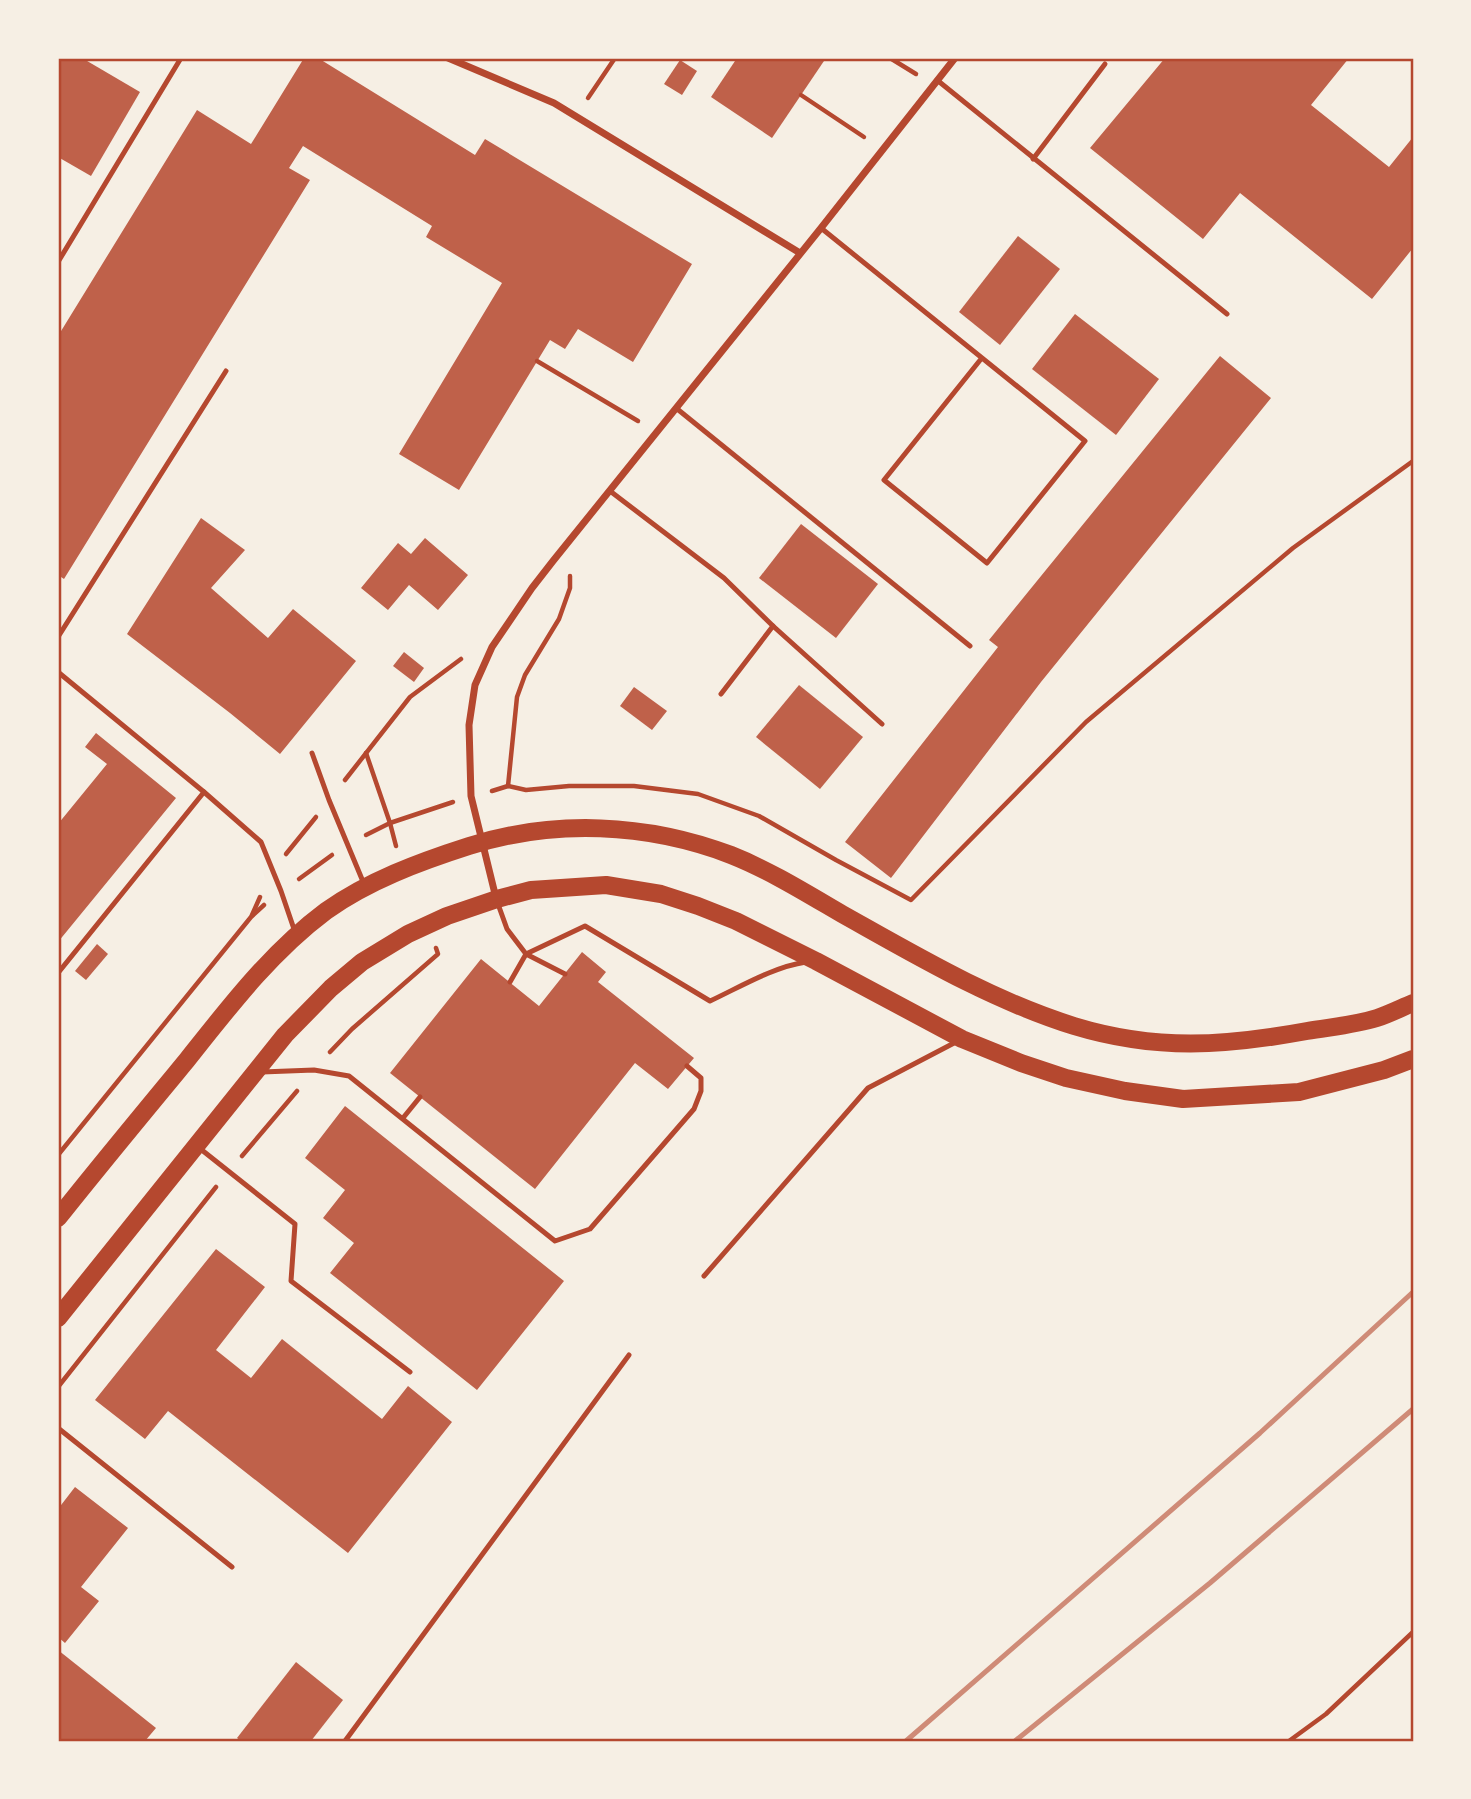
<svg xmlns="http://www.w3.org/2000/svg" width="1471" height="1799" font-family="'Varela Round',sans-serif">
<style>
.building{fill:#bf614a}
.lines{fill:none;stroke-linecap:round;stroke-linejoin:round}
.path{stroke:#b5482f;stroke-width:4.5}
.service{stroke:#b5482f;stroke-width:5}
.minor{stroke:#b5482f;stroke-width:7}
.primary{stroke:#b5482f;stroke-width:18}
.rail{stroke:#cf8b77;stroke-width:5}
.neatline{fill:none;stroke:#b5482f;stroke-width:2.5}
</style>
<rect width="100%" height="100%" fill="#f6efe4"/>
<g class="building">
<polygon points="58,58 82,58 140,92 91,176 58,157"/>
<polygon points="304,58 318,58 475,155 485,139 692,264 633,362 578,329 565,349 550,340 459,490 399,454 502,283 426,237 432,226 303,146 289,168 310,180 64,579 58,575 58,336 197,110 251,144"/>
<polygon points="737,58 826,58 772,138 711,97"/>
<polygon points="1165,58 1349,58 1311,105 1389,167 1413,137 1413,248 1372,299 1240,193 1203,239 1090,148"/>
<polygon points="680,60 697,71 682,95 664,84"/>
<polygon points="1018,236 1060,269 1000,345 959,312"/>
<polygon points="1075,314 1159,379 1116,435 1032,369"/>
<polygon points="1220,356 1271,398 1041,682 891,878 845,842 998,647 989,640"/>
<polygon points="201,518 245,550 211,588 268,638 293,609 356,661 280,754 230,713 127,634"/>
<polygon points="801,524 878,584 836,638 759,578"/>
<polygon points="425,538 468,575 438,610 409,585 388,610 361,588 398,543 411,554"/>
<polygon points="404,652 424,668 414,682 393,666"/>
<polygon points="799,685 863,737 820,789 756,737"/>
<polygon points="634,687 667,711 652,730 620,706"/>
<polygon points="96,733 176,798 58,942 58,824 107,764 85,747"/>
<polygon points="97,944 108,954 86,980 75,971"/>
<polygon points="582,952 606,972 598,982 694,1058 668,1089 635,1063 535,1189 390,1073 481,959 539,1006"/>
<polygon points="345,1106 564,1281 477,1390 330,1273 354,1243 323,1218 345,1190 305,1158"/>
<polygon points="216,1249 265,1287 216,1350 251,1378 282,1339 382,1419 408,1386 452,1422 348,1553 168,1411 145,1439 95,1400"/>
<polygon points="75,1487 128,1528 81,1587 99,1601 65,1643 58,1637 58,1509"/>
<polygon points="58,1650 156,1728 145,1741 58,1741"/>
<polygon points="296,1662 343,1700 311,1741 241,1741 237,1738"/>
</g>
<g class="lines">
<g class="path">
<polyline points="890,58 916,74"/>
<polyline points="801,95 864,137"/>
<polyline points="588,98 615,58"/>
<polyline points="537,361 638,421"/>
<polyline points="366,753 390,823 396,846"/>
<polyline points="345,780 410,697 461,659"/>
<polyline points="508,786 517,697 525,675 559,619 570,588 570,576"/>
<polyline points="492,791 508,786 526,790 569,786 634,786 698,794 759,816 836,860 911,900 1086,722 1293,548 1413,461"/>
<polyline points="366,835 390,823 453,802"/>
<polyline points="286,854 316,817"/>
<polyline points="299,879 332,855"/>
<polyline points="252,915 260,897"/>
<polyline points="330,1052 352,1029 438,954 436,948"/>
<polyline points="58,1155 251,917 264,905"/>
<polyline points="242,1156 297,1091"/>
<polyline points="58,1387 216,1187"/>
<polyline points="1289,1741 1326,1714 1413,1632"/>
</g>
<g class="service">
<polyline points="937,80 1227,314"/>
<polyline points="1033,159 1105,64"/>
<polyline points="821,228 1085,441 987,563 884,480 981,359"/>
<polyline points="58,262 181,58"/>
<polyline points="676,408 970,646"/>
<polyline points="610,491 724,578 773,626 882,724"/>
<polyline points="58,637 226,371"/>
<polyline points="58,672 204,792 261,842 281,891 295,932"/>
<polyline points="721,694 773,626"/>
<polyline points="312,753 329,800 364,884"/>
<polyline points="498,904 507,929 526,954 565,974"/>
<polyline points="58,973 204,792"/>
<path d="M510,982L526,954L585,926L710,1001C740,987 773,967 806,962"/>
<polyline points="262,1072 314,1070 349,1076 555,1241 590,1229 694,1109 701,1091 701,1078 687,1066"/>
<polyline points="403,1118 420,1097"/>
<polyline points="198,1147 295,1224 291,1281 410,1372"/>
<polyline points="704,1276 868,1088 956,1042"/>
<polyline points="58,1428 232,1567"/>
<polyline points="345,1741 629,1355"/>
</g>
<g class="minor">
<polyline points="448,58 554,103 800,253"/>
<polyline points="496,898 471,796 469,725 475,685 492,647 532,588 553,561 821,228 955,58"/>
</g>
<g class="primary">
<path d="M58,1218C100,1165 144,1112 187,1060C229,1007 271,952 326,911C368,881 419,862 469,846C554,819 647,823 731,855C769,870 806,893 842,914C917,956 991,1000 1074,1026C1156,1051 1225,1046 1307,1031C1330,1027 1355,1025 1377,1018C1389,1014 1401,1008 1413,1003"/>
<polyline points="58,1318 285,1035 331,988 362,962 408,934 447,916 497,899 531,890 606,885 661,894 698,906 736,921 816,961 962,1039 1021,1063 1066,1078 1125,1091 1183,1099 1299,1092 1384,1070 1413,1059"/>
</g>
<g class="rail">
<polyline points="906,1741 1260,1433 1413,1292"/>
<polyline points="1015,1741 1210,1583 1413,1409"/>
</g>
</g>
<rect width="1471" height="1799" fill="none" stroke="#f6efe4" stroke-width="119"/>
<rect x="60" y="60" width="1352" height="1680" class="neatline"/>
</svg>
